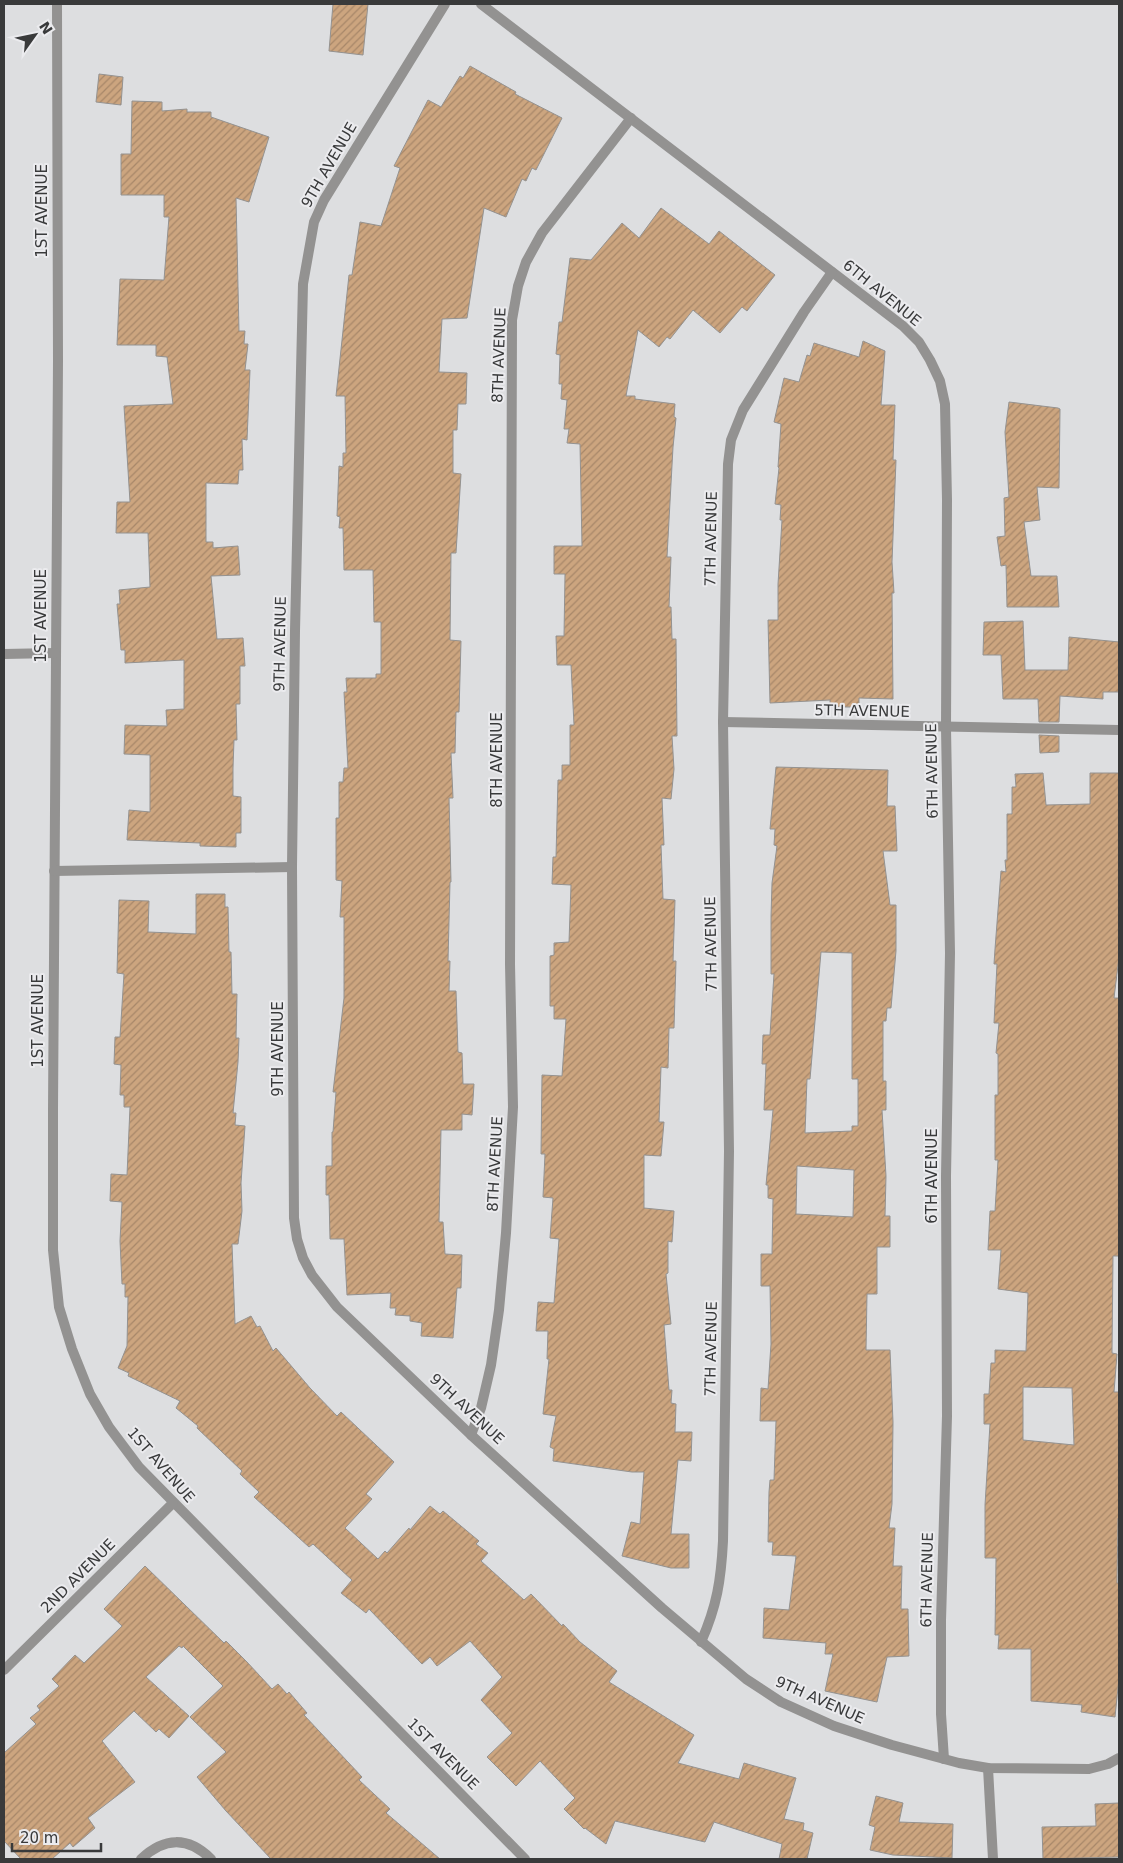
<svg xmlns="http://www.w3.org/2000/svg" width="1123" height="1863" font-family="'DejaVu Sans',sans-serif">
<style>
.building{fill:url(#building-hatch);stroke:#949290;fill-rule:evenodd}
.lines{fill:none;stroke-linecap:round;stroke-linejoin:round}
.street{stroke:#939291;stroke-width:10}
.labels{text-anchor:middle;stroke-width:4;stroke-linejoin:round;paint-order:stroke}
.street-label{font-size:15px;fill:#393a3b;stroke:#ebebee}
</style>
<defs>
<pattern id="building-hatch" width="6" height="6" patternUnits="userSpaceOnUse" patternTransform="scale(1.25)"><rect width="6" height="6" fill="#cca57f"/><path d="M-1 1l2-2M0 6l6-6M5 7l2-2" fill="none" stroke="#a78769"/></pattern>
</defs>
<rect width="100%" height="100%" fill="#dddee0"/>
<g class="building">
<polygon points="333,4 368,4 363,55 329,51"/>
<polygon points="470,66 516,92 515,94 562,118 536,170 532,168 526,181 522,179 506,217 484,208 467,318 442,319 439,372 467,373 466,404 458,404 457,430 453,430 453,473 461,474 456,553 451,553 450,640 461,641 459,712 456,712 455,753 451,753 453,798 449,798 451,882 450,882 448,961 450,961 449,991 456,991 458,1052 462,1053 463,1084 474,1084 472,1115 462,1114 462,1130 441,1130 439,1222 443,1222 445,1254 462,1255 461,1288 457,1288 453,1338 421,1336 422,1323 410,1321 410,1316 395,1315 396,1308 390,1308 391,1293 347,1295 344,1239 330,1239 329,1195 326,1195 326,1166 332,1166 332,1132 333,1132 336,1092 333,1092 344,998 344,917 340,917 342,881 336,880 336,818 339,818 339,782 343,782 344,768 348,768 344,692 347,692 346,678 376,678 376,674 381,674 381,622 374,622 373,570 344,570 343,528 339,528 340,517 337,516 339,466 343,467 343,453 346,453 345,396 336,396 349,275 352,275 360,222 381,226 400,168 394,166 428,100 441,107 460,76 463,78"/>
<polygon points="99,74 123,77 121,105 96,102"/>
<polygon points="132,101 162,102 162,111 187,109 187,112 211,112 211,117 269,137 249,202 236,198 239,331 245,331 244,344 248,344 245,370 250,370 247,440 242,439 243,470 239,470 238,484 206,483 206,542 213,542 213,548 238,546 240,575 211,576 217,639 243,638 245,666 240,666 240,704 236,704 237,740 234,740 233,768 233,796 241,797 241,833 236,833 236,847 200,846 200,843 127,840 129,810 150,812 150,755 124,754 125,725 167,726 166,710 184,709 184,660 125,663 125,650 121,650 117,604 120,604 119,590 150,587 148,533 116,533 117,502 130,502 124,406 173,404 167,357 156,356 156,345 117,345 120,279 164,280 169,217 164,217 164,195 121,195 121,154 131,154"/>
<polygon points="661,208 709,244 719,231 775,275 747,311 742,307 720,333 693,310 670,339 667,337 659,347 638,330 626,396 635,396 635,399 675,404 674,417 676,418 673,447 667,557 671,557 669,607 671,607 672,639 676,639 677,736 672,736 674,769 671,799 662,798 664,845 661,845 663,899 675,900 673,961 676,961 674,1028 669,1028 668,1068 661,1067 659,1122 664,1122 661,1156 644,1155 644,1208 674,1211 672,1242 668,1241 668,1273 666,1274 671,1324 664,1325 669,1390 672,1390 671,1403 676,1404 675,1432 692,1432 691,1461 678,1460 671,1534 689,1534 689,1568 671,1568 622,1556 631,1522 640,1524 644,1472 632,1472 553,1461 554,1449 550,1447 556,1416 543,1414 549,1359 547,1359 548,1331 536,1331 538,1302 554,1303 559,1239 550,1238 553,1198 543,1197 545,1154 541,1154 542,1075 562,1076 566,1019 554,1019 554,1006 550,1006 550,956 554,955 554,943 569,942 571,885 552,884 553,857 556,857 558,780 562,780 562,765 570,765 570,725 574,725 571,665 557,665 556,636 564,636 565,574 554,574 554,546 582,546 580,444 567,443 569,429 564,429 567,400 561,399 562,384 559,384 560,355 556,354 559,322 562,322 570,258 591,260 622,223 639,238"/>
<polygon points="863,341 885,351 881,405 895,405 893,460 896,460 892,562 894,593 892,593 893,699 859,698 859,707 830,707 830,700 770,703 768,620 778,620 778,584 782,520 780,520 781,505 775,504 779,468 778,467 781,424 774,422 784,378 799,382 807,355 810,356 814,343 859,357"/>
<polygon points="1009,402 1058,408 1060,409 1059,488 1037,487 1040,520 1024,522 1031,576 1057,576 1059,607 1007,607 1006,565 1001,566 997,537 1005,536 1004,498 1009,497 1005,432"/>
<polygon points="1023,621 1025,670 1068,670 1069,637 1119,642 1119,692 1103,692 1103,699 1060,696 1059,722 1039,722 1038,699 1003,699 1001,655 983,655 984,622"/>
<polygon points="1039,735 1059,736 1059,752 1040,753"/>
<path d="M776,767L888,770L887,806H895L897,851H883L890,905H896V951L891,1008H887L886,1021H883V1081H886V1110H882L886,1176L885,1216H890V1247H877V1294H867L866,1350H890L893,1422L892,1504L889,1528H895L893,1566H902L901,1609H908L909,1656L887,1657L877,1702L825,1691L833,1654H825L826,1643L763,1638L764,1608L789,1610L796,1556L772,1555L773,1542H768L769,1492L770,1480H774L776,1421H760L761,1388L768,1389L771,1344L770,1286H761V1254H772L773,1199L768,1198V1185H766L773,1110H764L766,1064H762L763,1035H770L774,974H771V917L772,883L777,846L774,845L775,829H770ZM821,952L852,953V1079H858V1126H852V1131L805,1133L807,1079H810ZM797,1166L854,1170L853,1217L796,1214Z"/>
<path d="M1043,773L1046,805L1090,804V773H1119V957L1114,998H1119V1256H1113L1112,1353L1117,1354L1114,1392H1119V1518H1118L1117,1583H1119V1678L1115,1717L1081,1712L1082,1705L1031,1701V1649H998L999,1635H995L996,1558H985V1505L990,1424H984V1394H989L991,1363H995V1350L1026,1351L1028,1293L998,1289L1001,1250H988L990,1211H995L998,1160H995V1095H998V1054L996,1053L999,1023H994L997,964H994L995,949L1001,871L1006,872L1005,860H1007V814H1012V787H1016L1015,774ZM1023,1387L1072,1388L1074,1445L1023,1440Z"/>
<polygon points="196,894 225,894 225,907 228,907 229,952 231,952 232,994 237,994 236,1038 239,1038 238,1062 233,1113 236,1113 235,1125 245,1126 241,1183 242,1211 238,1244 232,1244 235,1324 251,1316 257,1327 260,1326 273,1351 276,1348 310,1388 337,1416 341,1412 394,1462 366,1494 372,1499 345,1528 378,1559 385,1551 387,1553 409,1528 410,1530 430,1506 440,1514 443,1511 479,1541 476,1544 488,1553 481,1561 524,1600 531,1594 562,1626 563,1624 580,1642 617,1671 609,1682 694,1735 678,1763 739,1779 744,1763 796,1778 784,1819 804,1823 803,1830 813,1833 807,1859 779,1859 782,1844 714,1822 705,1842 615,1821 606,1844 585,1828 584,1829 564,1809 575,1798 540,1761 516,1786 487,1757 512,1733 481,1700 502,1677 470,1641 437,1666 430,1657 422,1664 369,1609 366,1613 341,1593 352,1580 313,1544 309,1547 254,1497 259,1492 240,1474 242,1471 197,1428 198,1426 176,1408 180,1401 128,1376 129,1373 118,1368 127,1346 128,1297 125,1297 125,1284 122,1284 120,1241 122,1202 110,1201 111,1174 127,1175 130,1107 124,1107 124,1095 120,1095 121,1065 114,1064 115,1037 120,1037 124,974 117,973 119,900 149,901 148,932 196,934"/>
<polygon points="145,1566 224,1643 226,1641 247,1662 272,1689 278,1684 287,1694 289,1692 307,1713 304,1715 362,1777 359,1780 390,1809 386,1813 440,1859 271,1859 226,1811 197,1777 226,1752 190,1717 223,1686 183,1646 182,1648 179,1646 146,1677 189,1716 169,1738 159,1729 156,1732 134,1711 102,1741 135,1782 88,1818 95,1828 73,1847 70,1843 52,1859 21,1859 4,1841 4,1753 36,1724 30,1718 40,1710 37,1706 59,1686 52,1679 75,1655 84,1663 122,1626 104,1609"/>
<polygon points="876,1796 903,1803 899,1822 953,1824 952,1858 893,1855 870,1850 875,1827 869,1825"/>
<polygon points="1119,1803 1119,1857 1043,1859 1042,1827 1096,1826 1095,1804"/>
</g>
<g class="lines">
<g class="street">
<polyline points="57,4 58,361 53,1110 53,1250 59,1307 72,1349 90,1394 109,1427 139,1467 525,1859"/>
<polyline points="445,4 324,200 314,222 303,284 295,631 292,867 294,1218 297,1239 303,1258 312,1275 337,1307 471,1435 662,1608 746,1679 781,1702 834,1726 892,1745 959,1763 988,1768 1089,1769 1108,1764 1119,1758"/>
<polyline points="481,4 903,326 919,342 930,360 940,381 945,404 947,500 946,728 950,953 946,1176 947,1416 941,1620 941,1714 944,1759"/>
<polyline points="4,654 55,653"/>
<polyline points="723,722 1119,730"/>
<polyline points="54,871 292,867"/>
<polyline points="471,1435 481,1408 491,1365 499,1310 506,1233 513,1107 510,964 512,320 518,286 526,262 542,233 631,118"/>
<path d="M701,1642C717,1606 721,1580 723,1541L729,1151L723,722L728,464L731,440L743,410L804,312L832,272"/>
<polyline points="4,1670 173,1503"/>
<polyline points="988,1768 993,1859"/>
<path d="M141,1859C164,1837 188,1836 211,1859"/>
</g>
</g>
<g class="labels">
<g class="street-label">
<text transform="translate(329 165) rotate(-60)" y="5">9TH AVENUE</text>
<text transform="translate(42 211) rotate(-90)" y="5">1ST AVENUE</text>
<text transform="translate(882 293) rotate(39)" y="5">6TH AVENUE</text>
<text transform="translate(499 355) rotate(-88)" y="5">8TH AVENUE</text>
<text transform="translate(711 539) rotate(-89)" y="5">7TH AVENUE</text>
<text transform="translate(41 616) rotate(-90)" y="5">1ST AVENUE</text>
<text transform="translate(280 644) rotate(-89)" y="5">9TH AVENUE</text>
<text transform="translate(862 711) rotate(1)" y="5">5TH AVENUE</text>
<text transform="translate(497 760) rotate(-90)" y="5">8TH AVENUE</text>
<text transform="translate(932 771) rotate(-91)" y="5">6TH AVENUE</text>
<text transform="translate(711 944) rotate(-91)" y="5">7TH AVENUE</text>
<text transform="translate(38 1021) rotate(-90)" y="5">1ST AVENUE</text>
<text transform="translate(278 1049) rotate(-90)" y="5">9TH AVENUE</text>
<text transform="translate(495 1164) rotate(-87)" y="5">8TH AVENUE</text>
<text transform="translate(932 1176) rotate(-90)" y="5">6TH AVENUE</text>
<text transform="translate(711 1349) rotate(-89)" y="5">7TH AVENUE</text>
<text transform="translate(467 1409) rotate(43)" y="5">9TH AVENUE</text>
<text transform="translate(161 1465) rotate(49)" y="5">1ST AVENUE</text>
<text transform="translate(78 1576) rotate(-45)" y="5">2ND AVENUE</text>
<text transform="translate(927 1580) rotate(-89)" y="5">6TH AVENUE</text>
<text transform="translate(820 1700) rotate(24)" y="5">9TH AVENUE</text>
<text transform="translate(443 1754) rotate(45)" y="5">1ST AVENUE</text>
</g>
</g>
<rect width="1123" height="1863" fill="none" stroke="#393a3b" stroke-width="10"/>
<g transform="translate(35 35) rotate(57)" stroke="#ebebee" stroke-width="4" paint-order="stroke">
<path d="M0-4L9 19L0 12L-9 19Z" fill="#393a3b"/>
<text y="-8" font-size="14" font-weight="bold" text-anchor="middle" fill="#393a3b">N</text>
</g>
<path d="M12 1843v8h89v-8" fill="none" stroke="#393a3b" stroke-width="2.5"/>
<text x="20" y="1843" font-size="15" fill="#393a3b" stroke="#ebebee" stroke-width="4" paint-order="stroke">20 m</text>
</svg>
